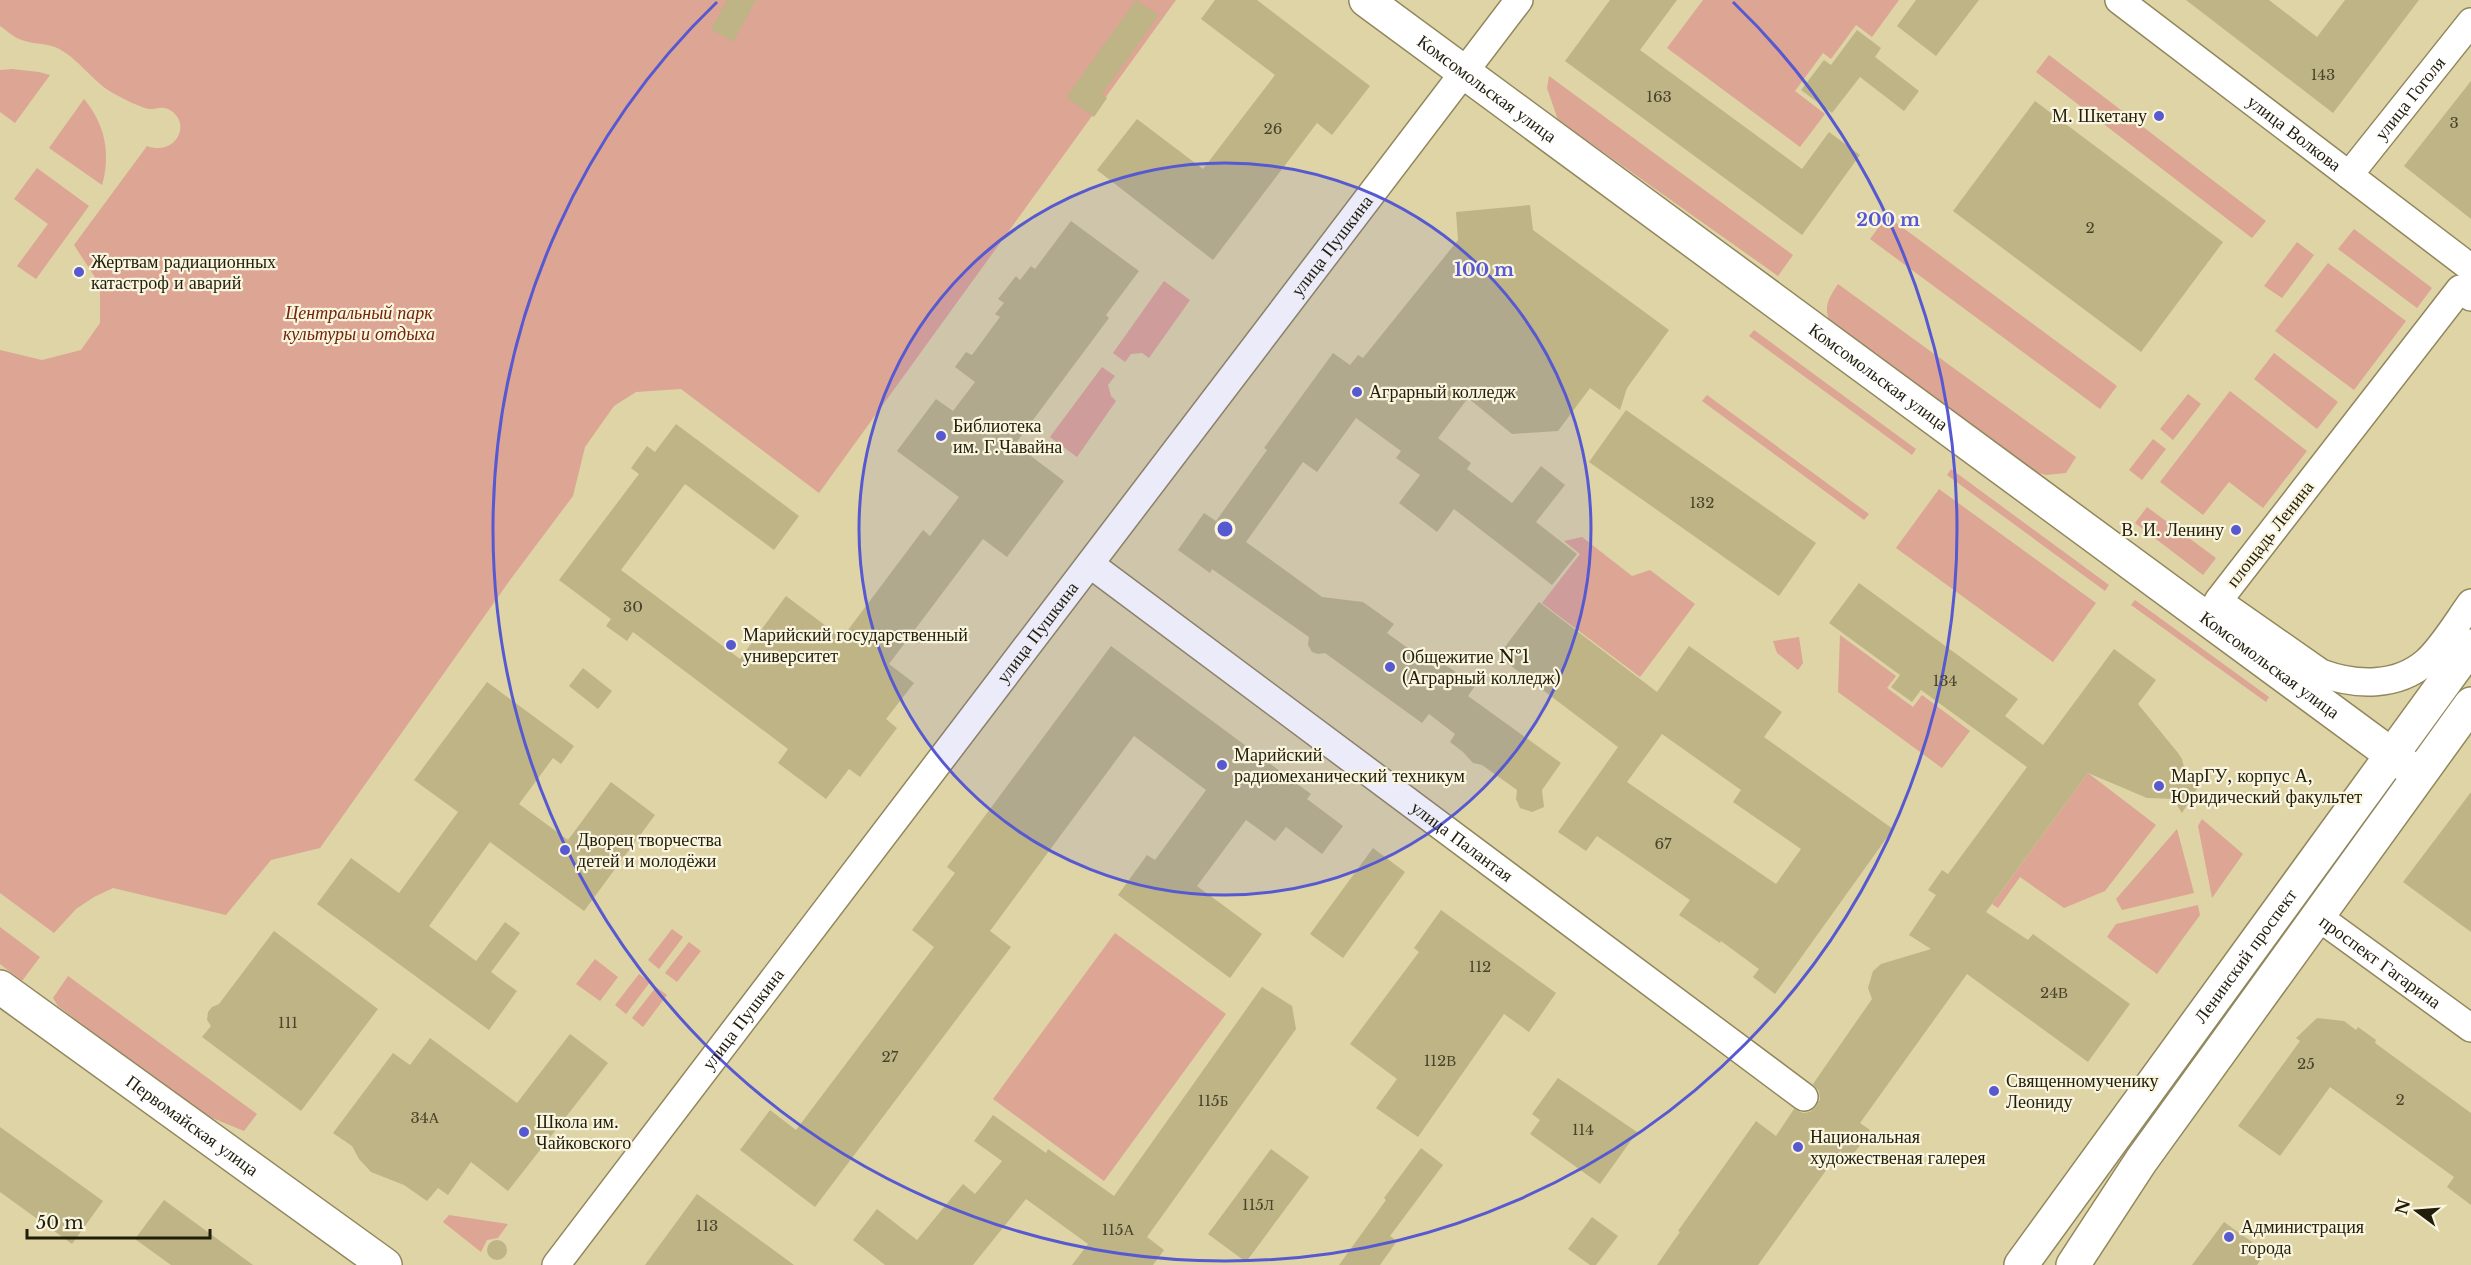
<svg xmlns="http://www.w3.org/2000/svg" width="2471" height="1265" font-family="'Libre Baskerville',serif">
<style>
.green{fill:#dda594}
.building{fill:#beb486;fill-rule:evenodd}
.lines{fill:none;stroke-linecap:round;stroke-linejoin:round}
.minor-casing{stroke:#91875c;stroke-width:30}
.major-casing{stroke:#91875c;stroke-width:36}
.minor{stroke:#fff;stroke-width:27}
.major{stroke:#fff;stroke-width:33}
.ring{fill:none;stroke:#5759d0;stroke-width:3}
.poi-dot{fill:#5759d0;stroke:#faf5de;stroke-width:2}
.labels{text-anchor:middle;stroke-width:4.5;stroke-linejoin:round;paint-order:stroke}
.number-label{font-size:15px;fill:#48432a}
.street-label{font-size:18px;fill:#211d0b;stroke:#faf5de}
.poi-label{font-size:18px;fill:#211d0b;stroke:#faf5de;text-anchor:start}
.park-label{font-size:18px;font-style:italic;fill:#722409;stroke:#faf5de}
.centre{fill:#5759d0;stroke:#faf5de;stroke-width:3}
.ring-label{font-size:18px;text-anchor:middle;font-weight:bold;fill:#5759d0;stroke:#faf5de;stroke-width:4.5;stroke-linejoin:round;paint-order:stroke}
</style>
<rect width="100%" height="100%" fill="#ded4a6"/>
<g class="green">
<path d="M0,0H1176L819,493L681,389L636,392L614,406L585,447L573,496L510,580L320,848L271,860L226,915L113,888L94,897L76,909L54,933L0,893V350L42,360L81,350L100,323V285L74,245L147,146C177,157 193,121 168,109C161,106 156,109 150,109C143,109 115,95 108,90C90,78 76,56 55,47C44,43 30,44 19,39C12,36 6,30 0,26Z"/>
<polygon points="1703,0 1899,0 1872,37 1856,25 1831,59 1823,53 1795,91 1825,114 1800,147 1667,48"/>
<polygon points="2049,55 2266,221 2252,238 2036,72"/>
<polygon points="12,69 39,72 50,75 15,123 0,112 0,70"/>
<polygon points="1549,76 1793,255 1778,276 1558,120 1547,88"/>
<path d="M84,99C105,124 111,154 102,185L49,148Z"/>
<polygon points="37,168 89,206 36,279 17,266 48,224 14,199"/>
<polygon points="1887,216 2117,386 2100,409 1870,239"/>
<polygon points="2354,229 2432,288 2417,308 2338,249"/>
<polygon points="2297,242 2314,255 2282,298 2264,286"/>
<polygon points="2328,263 2406,321 2354,390 2275,331"/>
<polygon points="1164,281 1190,300 1149,358 1142,353 1131,354 1125,362 1113,353"/>
<path d="M1838,284L2076,457L2066,473L2046,475L2030,470L1830,322C1823,306 1829,298 1838,284Z"/>
<polygon points="1754,330 1916,449 1912,455 1749,336"/>
<polygon points="2274,353 2338,402 2317,429 2254,379"/>
<polygon points="1102,367 1115,376 1108,385 1111,396 1116,401 1077,457 1050,437"/>
<polygon points="2230,391 2307,451 2263,508 2229,482 2203,515 2160,482"/>
<polygon points="2188,394 2201,404 2173,440 2160,429"/>
<polygon points="1707,395 1869,514 1864,520 1702,401"/>
<polygon points="2153,439 2166,449 2142,480 2129,470"/>
<polygon points="1951,469 2109,585 2105,591 1947,475"/>
<polygon points="1939,489 2096,603 2053,662 1896,548"/>
<polygon points="2147,507 2216,558 2203,575 2135,523"/>
<polygon points="1582,537 1632,576 1650,570 1695,604 1640,677 1542,603 1580,554 1564,541"/>
<polygon points="2135,600 2269,697 2266,702 2131,605"/>
<polygon points="1840,635 1896,676 1887,688 1913,707 1922,695 1970,731 1942,768 1838,692"/>
<polygon points="1799,637 1803,663 1798,670 1777,653 1773,641"/>
<polygon points="2088,773 2156,825 2105,891 2064,908 2020,877 1998,908 1992,904"/>
<polygon points="2202,819 2243,854 2212,898 2198,826"/>
<polygon points="2177,829 2194,893 2122,910 2116,899"/>
<polygon points="2198,905 2200,915 2157,974 2107,937 2116,924"/>
<polygon points="0,927 40,957 22,981 0,964"/>
<polygon points="672,929 683,937 659,969 648,960"/>
<polygon points="1115,933 1226,1014 1104,1181 993,1099"/>
<polygon points="689,942 701,951 677,982 665,973"/>
<polygon points="595,959 618,977 600,1001 576,984"/>
<polygon points="639,974 650,982 626,1014 615,1005"/>
<polygon points="68,976 257,1114 244,1131 200,1113 58,1006 53,998"/>
<polygon points="656,987 667,995 643,1027 632,1018"/>
<polygon points="449,1215 508,1224 498,1238 487,1240 481,1252 443,1222"/>
</g>
<g class="building">
<polygon points="727,0 756,0 733,42 711,29"/>
<polygon points="1136,0 1159,15 1102,94 1107,98 1094,117 1066,97"/>
<polygon points="1215,0 1257,0 1370,86 1332,135 1317,123 1213,260 1097,170 1137,119 1203,169 1275,75 1201,19"/>
<polygon points="1610,0 1677,0 1640,50 1802,169 1829,132 1860,155 1802,235 1565,61"/>
<polygon points="1916,0 1979,0 1936,56 1897,26"/>
<polygon points="2186,0 2269,0 2317,37 2345,0 2419,0 2333,113"/>
<polygon points="1857,30 1881,48 1875,57 1919,91 1904,111 1860,77 1832,113 1801,90 1824,60 1831,65"/>
<polygon points="2471,81 2471,219 2404,166"/>
<polygon points="2035,101 2223,242 2141,352 1953,211"/>
<polygon points="1530,205 1533,230 1669,330 1627,388 1620,410 1590,388 1558,431 1512,434 1468,398 1438,438 1471,463 1467,469 1512,503 1541,466 1565,485 1536,522 1577,554 1552,585 1454,509 1437,532 1399,503 1420,475 1396,458 1401,451 1356,418 1317,472 1303,462 1246,542 1322,597 1363,602 1394,624 1387,633 1438,670 1443,663 1475,686 1468,696 1561,763 1542,790 1544,807 1532,812 1520,808 1516,799 1517,790 1482,765 1473,763 1463,752 1450,742 1455,734 1429,714 1422,723 1325,653 1318,654 1312,652 1308,645 1309,637 1212,569 1210,573 1178,550 1204,513 1216,521 1267,450 1264,448 1333,353 1350,365 1358,355 1363,358 1458,240 1456,212"/>
<polygon points="1071,221 1139,271 1106,315 1109,318 1015,444 1064,481 1007,557 983,539 889,664 914,683 886,719 897,728 860,777 849,769 826,799 778,763 788,749 633,632 627,641 606,626 611,619 559,580 639,474 631,468 647,446 655,452 676,424 799,516 774,550 685,484 621,570 740,659 786,596 842,638 923,530 930,536 959,497 897,451 936,399 953,411 975,382 955,367 966,352 972,355 1000,317 995,314 1004,303 998,299 1016,276 1020,280 1031,266 1035,269"/>
<polygon points="1626,410 1816,543 1779,596 1589,462"/>
<polygon points="1859,583 2018,699 2005,716 2043,745 2114,649 2156,680 2138,704 2178,753 2182,759 2186,776 2203,779 2182,813 2173,799 2147,798 2088,773 1986,912 2028,940 2033,934 2130,1004 2088,1062 1967,974 1860,1123 1870,1130 1861,1144 1850,1158 1840,1151 1758,1265 1657,1265 1680,1232 1678,1231 1756,1121 1776,1136 1794,1109 1803,1113 1810,1112 1816,1107 1820,1099 1819,1091 1813,1084 1872,999 1868,988 1873,971 1881,964 1931,949 1909,935 1936,895 1928,890 1942,870 1948,874 2027,767 1921,690 1912,702 1891,687 1900,675 1829,623"/>
<path d="M1539,602L1657,692L1689,646L1782,712L1764,737L1893,829L1775,994L1753,977L1759,969L1721,941L1720,943L1679,915L1690,900L1597,836L1586,851L1558,832L1618,747L1498,656ZM1662,734L1741,790L1733,802L1801,849L1776,884L1627,782Z"/>
<polygon points="1111,646 1311,794 1307,799 1343,826 1322,854 1286,827 1275,841 1246,820 1197,886 1262,934 1230,978 1118,895 1147,855 1155,860 1206,790 1134,736 990,931 1011,947 815,1207 740,1150 770,1110 796,1130 934,947 912,930 955,873 947,867"/>
<polygon points="583,668 612,691 598,709 569,686"/>
<polygon points="487,682 574,746 561,764 553,758 519,804 568,840 611,782 655,815 584,911 490,842 429,926 476,961 505,922 520,933 491,972 517,991 489,1030 317,904 351,858 399,893 458,812 414,780"/>
<polygon points="2471,792 2471,932 2403,882"/>
<polygon points="1373,848 1405,872 1343,958 1310,934"/>
<polygon points="1441,910 1556,993 1529,1032 1504,1014 1418,1137 1376,1108 1397,1079 1350,1044 1419,952 1414,948"/>
<polygon points="274,931 378,1009 301,1111 202,1037 211,1026 207,1020 208,1012 212,1007 219,1004"/>
<polygon points="1262,987 1292,1006 1296,1029 1147,1237 1164,1250 1153,1265 1072,1265 1088,1244 1026,1199 973,1265 885,1265 853,1240 877,1209 917,1240 963,1184 975,1194 1002,1161 974,1141 993,1115 1046,1153 1048,1149 1114,1196"/>
<polygon points="2317,1018 2344,1021 2356,1030 2358,1027 2376,1040 2375,1043 2471,1113 2471,1205 2447,1187 2454,1177 2330,1087 2280,1156 2238,1126 2300,1041 2296,1038"/>
<polygon points="570,1034 608,1063 508,1191 471,1162 448,1195 438,1188 427,1201 404,1185 371,1172 359,1159 352,1146 333,1133 393,1053 410,1065 430,1038 517,1103"/>
<polygon points="1558,1078 1637,1132 1600,1184 1530,1134 1540,1120 1532,1114"/>
<polygon points="0,1127 103,1201 72,1244 0,1192"/>
<polygon points="1421,1148 1443,1165 1390,1236 1397,1241 1380,1265 1339,1265 1386,1200 1384,1198"/>
<polygon points="1271,1149 1309,1177 1246,1262 1208,1234"/>
<polygon points="697,1194 794,1265 645,1265"/>
<polygon points="164,1200 253,1265 171,1265 135,1239"/>
<polygon points="1592,1217 1618,1236 1596,1265 1590,1265 1568,1249"/>
<polygon points="2224,1222 2266,1252 2257,1265 2192,1265"/>
<circle cx="497" cy="1250" r="10"/>
</g>
<g class="lines">
<g class="minor-casing">
<g id="minor">
<path id="s1" d="M2119,0L2471,268"/>
<path id="s2" d="M2349,175L2471,22"/>
<path d="M2471,297L2460,289L2218,601L2321,673C2356,686 2397,687 2426,662C2442,648 2458,621 2471,603"/>
<path id="s3" d="M1090,564L1804,1097"/>
<path id="s4" d="M2317,916L2471,1028"/>
<path id="s5" d="M556,1265L1519,0"/>
</g>
</g>
<g class="major-casing">
<g id="major">
<path id="s6" d="M1366,0L2419,775"/>
<path id="s7" d="M0,987L385,1265"/>
<path id="s8" d="M2021,1265L2471,646"/>
<polyline points="2073,1265 2141,1161 2471,704"/>
</g>
</g>
<use href="#minor" class="minor"/>
<use href="#major" class="major"/>
</g>
<circle cx="1225" cy="529" r="366" fill="#5759d0" fill-opacity=".12"/>
<g class="ring">
<circle cx="1225" cy="529" r="366"/>
<path d="M1733 2A732 732 0 1 1 717 2"/>
</g>
<g class="poi-dot">
<circle cx="2159" cy="116" r="6"/>
<circle cx="79" cy="272" r="6"/>
<circle cx="1357" cy="392" r="6"/>
<circle cx="941" cy="436" r="6"/>
<circle cx="2236" cy="530" r="6"/>
<circle cx="731" cy="645" r="6"/>
<circle cx="1390" cy="667" r="6"/>
<circle cx="1222" cy="765" r="6"/>
<circle cx="2159" cy="786" r="6"/>
<circle cx="565" cy="850" r="6"/>
<circle cx="1994" cy="1091" r="6"/>
<circle cx="524" cy="1132" r="6"/>
<circle cx="1798" cy="1147" r="6"/>
<circle cx="2229" cy="1237" r="6"/>
</g>
<g class="labels">
<g class="number-label">
<text x="2323" y="80">143</text>
<text x="1659" y="102">163</text>
<text x="2454" y="128">3</text>
<text x="1273" y="134">26</text>
<text x="2090" y="233">2</text>
<text x="1702" y="508">132</text>
<text x="633" y="612">30</text>
<text x="1945" y="686">134</text>
<text x="1663" y="849">67</text>
<text x="1480" y="972">112</text>
<text x="2054" y="998">24В</text>
<text x="288" y="1028">111</text>
<text x="890" y="1062">27</text>
<text x="1440" y="1066">112В</text>
<text x="2306" y="1069">25</text>
<text x="2400" y="1105">2</text>
<text x="1213" y="1106">115Б</text>
<text x="425" y="1123">34А</text>
<text x="1583" y="1135">114</text>
<text x="1258" y="1210">115Л</text>
<text x="707" y="1231">113</text>
<text x="1118" y="1235">115А</text>
</g>
<g class="street-label">
<text dy="6" stroke="none"><textPath href="#s6" startOffset="150">Комсомольская улица</textPath></text>
<text dy="6" stroke="none"><textPath href="#s2" startOffset="98">улица Гоголя</textPath></text>
<text dy="6" stroke="none"><textPath href="#s1" startOffset="220">улица Волкова</textPath></text>
<text dy="6" stroke="none"><textPath href="#s5" startOffset="1281">улица Пушкина</textPath></text>
<text dy="6" stroke="none"><textPath href="#s6" startOffset="636">Комсомольская улица</textPath></text>
<text transform="translate(2270 534) rotate(-52)" y="6">площадь Ленина</text>
<text dy="6" stroke="none"><textPath href="#s5" startOffset="795">улица Пушкина</textPath></text>
<text dy="6" stroke="none"><textPath href="#s6" startOffset="1122">Комсомольская улица</textPath></text>
<text dy="6" stroke="none"><textPath href="#s3" startOffset="464">улица Палантая</textPath></text>
<text dy="6" stroke="none"><textPath href="#s8" startOffset="382">Ленинский проспект</textPath></text>
<text dy="6" stroke="none"><textPath href="#s4" startOffset="78">проспект Гагарина</textPath></text>
<text dy="6" stroke="none"><textPath href="#s5" startOffset="309">улица Пушкина</textPath></text>
<text dy="6" stroke="none"><textPath href="#s7" startOffset="237">Первомайская улица</textPath></text>
</g>
<g class="poi-label">
<text x="2147" y="122" text-anchor="end">М. Шкетану</text>
<text x="91" y="268">Жертвам радиационных<tspan x="91" dy="21">катастроф и аварий</tspan></text>
<text x="1369" y="398">Аграрный колледж</text>
<text x="953" y="432">Библиотека<tspan x="953" dy="21">им. Г.Чавайна</tspan></text>
<text x="2224" y="536" text-anchor="end">В. И. Ленину</text>
<text x="743" y="641">Марийский государственный<tspan x="743" dy="21">университет</tspan></text>
<text x="1402" y="663">Общежитие №1<tspan x="1402" dy="21">(Аграрный колледж)</tspan></text>
<text x="1234" y="761">Марийский<tspan x="1234" dy="21">радиомеханический техникум</tspan></text>
<text x="2171" y="782">МарГУ, корпус А,<tspan x="2171" dy="21">Юридический факультет</tspan></text>
<text x="577" y="846">Дворец творчества<tspan x="577" dy="21">детей и молодёжи</tspan></text>
<text x="2006" y="1087">Священномученику<tspan x="2006" dy="21">Леониду</tspan></text>
<text x="536" y="1128">Школа им.<tspan x="536" dy="21">Чайковского</tspan></text>
<text x="1810" y="1143">Национальная<tspan x="1810" dy="21">художественая галерея</tspan></text>
<text x="2241" y="1233">Администрация<tspan x="2241" dy="21">города</tspan></text>
</g>
<g class="park-label">
<text x="359" y="319">Центральный парк<tspan x="359" dy="21">культуры и отдыха</tspan></text>
</g>
</g>
<circle cx="1225" cy="529" r="9" class="centre"/>
<g class="ring-label">
<text x="1888" y="226">200 m</text>
<text x="1484" y="276">100 m</text>
</g>
<g transform="translate(2417 1211) rotate(286)" stroke="#faf5de" stroke-width="4.5" paint-order="stroke">
<path d="M0-4.5L10 22L0 15L-10 22Z" fill="#211d0b"/>
<text y="-9" font-size="16" font-weight="bold" text-anchor="middle" fill="#211d0b">N</text>
</g>
<path d="M27 1229v9h183v-9" fill="none" stroke="#211d0b" stroke-width="3"/>
<text x="36" y="1229" font-size="18" fill="#211d0b" stroke="#faf5de" stroke-width="4.5" paint-order="stroke">50 m</text>
</svg>
